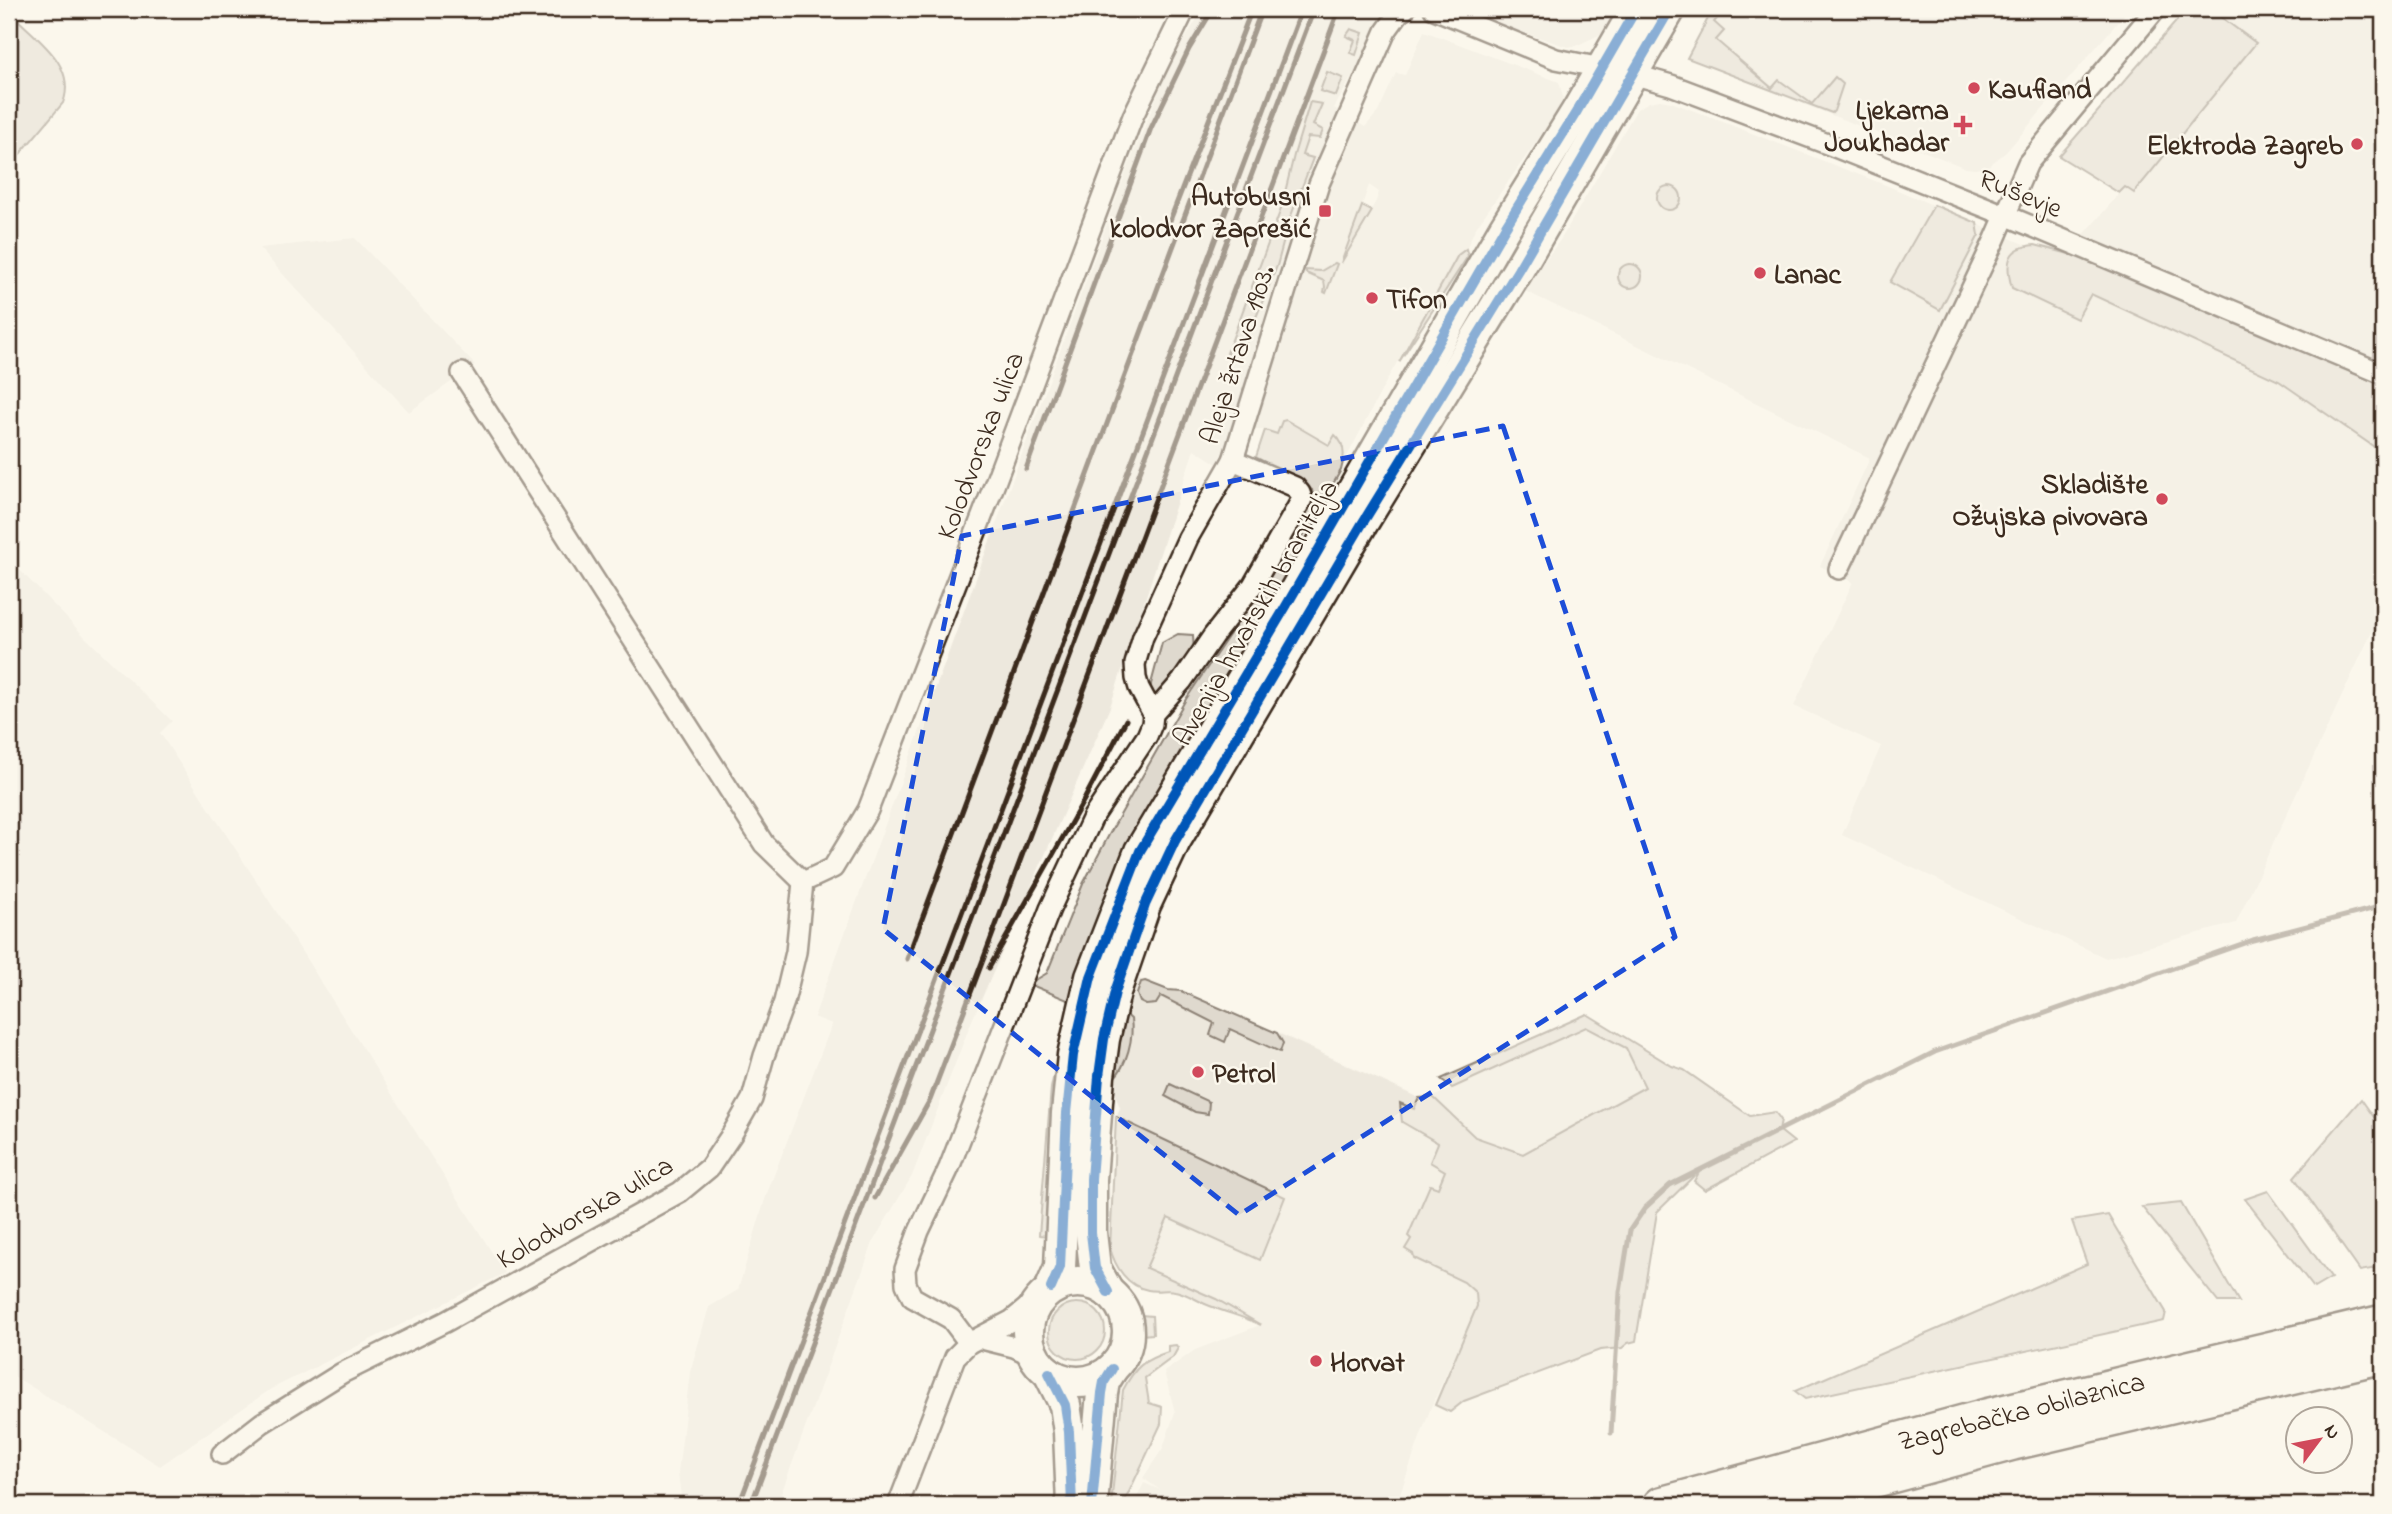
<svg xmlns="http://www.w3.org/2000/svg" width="2392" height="1514" font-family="'Indie Flower',sans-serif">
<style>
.built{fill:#ede8dd;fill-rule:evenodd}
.green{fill:#dfd9ce;stroke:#8d8276;stroke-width:2}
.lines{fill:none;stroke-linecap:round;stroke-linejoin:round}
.stream{stroke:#85796d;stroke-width:5}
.street-casing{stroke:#3b2a1e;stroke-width:24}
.primary-casing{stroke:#3b2a1e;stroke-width:35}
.highway-casing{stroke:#3b2a1e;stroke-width:40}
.street{stroke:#fbf7ec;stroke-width:19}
.primary{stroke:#fbf7ec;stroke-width:30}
.highway{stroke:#fbf7ec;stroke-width:35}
.rail{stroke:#3b2a1e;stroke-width:5}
.cycleway-casing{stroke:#fbf7ec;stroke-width:15}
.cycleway{stroke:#0057b8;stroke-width:10}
.marked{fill:none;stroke:#1d4ed8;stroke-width:5;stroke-dasharray:14 9;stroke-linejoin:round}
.poi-dot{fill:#d1495b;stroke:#fbf7ec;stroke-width:2.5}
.labels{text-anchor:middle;stroke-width:5;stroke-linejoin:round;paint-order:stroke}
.poi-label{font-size:28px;font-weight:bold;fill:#3b2a1e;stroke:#fbf7ec;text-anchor:start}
.street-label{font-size:28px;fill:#3b2a1e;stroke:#fbf7ec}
</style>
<rect width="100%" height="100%" fill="#fbf7ec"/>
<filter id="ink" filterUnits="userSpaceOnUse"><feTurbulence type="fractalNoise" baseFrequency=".0143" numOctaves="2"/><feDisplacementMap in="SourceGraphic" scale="14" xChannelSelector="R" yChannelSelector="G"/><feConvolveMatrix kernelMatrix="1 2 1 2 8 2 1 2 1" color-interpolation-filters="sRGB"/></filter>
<g filter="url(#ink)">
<g class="built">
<path d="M1203,9H1391L1334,108L1365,127L1378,112L1396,73L1405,75L1424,31L1559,82L1563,97L1557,112L1475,229L1466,249L1458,255L1388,378L1326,497L1313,491L1269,464L1277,435L1265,430L1232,429L1217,464L1194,449L1110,707L970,1025L912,1176L874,1240L777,1505H682L678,1473L690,1372L709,1307L738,1290L766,1196L832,1024L814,1017L1128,167L1171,62ZM1369,185L1379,192L1376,201L1344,258Z"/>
<polygon points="1453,9 1619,9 1610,25 1601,34 1578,45 1568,47"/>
<polygon points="1713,9 2129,9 2006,152 1987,167 1975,169 1966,168 1687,58"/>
<polygon points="2210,9 2373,9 2383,17 2383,608 2236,923 2106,958 1842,835 1881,746 1794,706 1853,582 1820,566 1870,458 1523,290 1561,239 1637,109 1649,102 1660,100 1671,102 1888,186 2026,245 2035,245 2068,253 2125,187 2133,192 2255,43"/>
<polygon points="355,238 475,365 409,412 259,248"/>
<polygon points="9,559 85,637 172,721 160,733 281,919 505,1273 271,1389 160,1466 9,1373"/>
<polygon points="1139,979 1168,990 1181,991 1232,1012 1419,1098 1464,1145 1414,1258 1464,1282 1476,1293 1477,1306 1431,1407 1398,1499 1371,1505 1133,1505 1144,1483 1160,1490 1143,1478 1163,1448 1175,1412 1164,1372 1195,1350 1260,1325 1216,1299 1146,1269 1168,1217 1259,1260 1284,1197 1116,1117 1120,1108 1111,1081 1125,1010"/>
<polygon points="1586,1027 1626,1048 1645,1087 1522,1154 1475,1137 1433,1097"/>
</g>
<g class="green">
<polygon points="1713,9 1726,9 1714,22 1724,31 1716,40 1772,88 1779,80 1812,104 1835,77 1843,84 1834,111 1832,113 1687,58"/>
<polygon points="2187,9 2210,9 2256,43 2134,193 2125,187 2119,193 2059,156"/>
<path d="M9,11C33,37 78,63 63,103L9,167Z"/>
<polygon points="1351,29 1363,33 1356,55 1350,53 1355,40 1346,36"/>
<polygon points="1327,72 1343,78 1336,96 1320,91"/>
<polygon points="1310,102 1322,104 1313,125 1323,130 1320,138 1308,137 1302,155 1313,158 1289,221 1277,266 1239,359 1227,353 1281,209 1294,155"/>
<circle cx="1669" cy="198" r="12"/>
<polygon points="1934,205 1977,223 1979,235 1940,310 1890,282"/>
<polygon points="1362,206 1372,211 1341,263"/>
<path d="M2035,245L2088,259L2383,380V453L2279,381L2091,294L2077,319L2012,288C2005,264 2006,247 2035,245Z"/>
<polygon points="1466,249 1468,256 1399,362 1458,255"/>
<polygon points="1335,263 1337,264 1326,293 1324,292 1325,287 1324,281 1306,273 1306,270 1321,271"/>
<circle cx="1630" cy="276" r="12"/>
<path d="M1286,420L1329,445L1335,435C1346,444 1345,457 1341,470L1301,540L1288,568L1282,587L1225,684L1047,1236L1039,1235L1051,1088L1070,1001L1029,984L1047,973L1083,884L1110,833L1186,699L1246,610L1313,495L1312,490L1256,457L1265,430L1277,434L1282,421Z"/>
<polygon points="1178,634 1193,635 1194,654 1159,698 1151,694 1151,684 1162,643"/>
<polygon points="1145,981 1168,990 1181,991 1277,1033 1283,1043 1280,1052 1230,1029 1225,1042 1210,1035 1214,1023 1161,996 1156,1004 1146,1005 1140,1002 1137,994 1141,982"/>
<path d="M1124,1013L1131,1019C1134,1037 1127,1066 1113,1079L1120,1027Z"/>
<polygon points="1587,1014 1672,1066 1684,1070 1750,1116 1775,1112 1781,1120 1779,1130 1794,1142 1705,1190 1694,1181 1701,1169 1657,1212 1636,1341 1628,1343 1622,1348 1600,1350 1464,1401 1450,1412 1435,1405 1477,1306 1476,1293 1464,1282 1414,1258 1413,1254 1405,1249 1411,1239 1408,1236 1430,1185 1438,1188 1445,1171 1430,1162 1438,1143 1402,1122 1400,1103 1414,1109 1419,1098 1433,1097 1475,1137 1523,1154 1645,1087 1626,1048 1586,1027 1452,1088 1441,1079"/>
<polygon points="1170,1084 1209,1102 1208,1114 1195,1112 1165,1096"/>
<polygon points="2361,1099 2383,1130 2383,1267 2360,1271 2294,1177"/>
<path d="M1116,1117L1285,1197L1260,1260L1168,1218L1146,1268L1216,1299L1261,1325C1244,1317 1227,1313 1210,1306C1199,1302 1187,1293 1175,1291C1166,1289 1157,1292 1148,1290C1127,1286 1115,1267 1110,1248Z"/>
<polygon points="2268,1191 2331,1278 2314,1288 2245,1199"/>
<polygon points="2181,1203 2239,1302 2218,1302 2142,1207"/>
<polygon points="2108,1215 2166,1312 2164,1321 1805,1399 1795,1391 2087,1264 2072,1221"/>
<circle cx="1077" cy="1331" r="28"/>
<polygon points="1141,1315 1152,1316 1153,1334 1141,1335"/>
<path d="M1176,1345L1178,1348L1173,1357L1145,1378L1149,1403L1162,1407L1161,1424L1123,1505H1111L1123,1390C1135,1367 1143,1360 1168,1352V1346Z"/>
</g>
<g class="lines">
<polyline class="stream" points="1611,1433 1620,1292 1630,1230 1645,1208 1670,1185 1935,1052 2253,940 2383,906"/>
<g class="street-casing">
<g id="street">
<polyline points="1434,9 1556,59 1632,74 1671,85 1830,145 2005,215 2383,374"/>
<polyline points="462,373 764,844 803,882"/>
<polyline points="1839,569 1995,239 2028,163 2156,9"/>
<polyline points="1153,714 1139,688 1136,678 1135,664 1143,637 1188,538 1233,460 1319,184 1386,31 1399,13 1405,9"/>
<polyline points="982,1339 1014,1347 1033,1356"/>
<polyline points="969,1343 951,1319 912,1297 906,1284 905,1269 919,1231 949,1168 1050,909 1093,817 1147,736 1152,724 1153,714 1182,681 1213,636 1253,585 1302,499 1300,493 1295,487 1233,460"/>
<polyline points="222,1454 262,1423 342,1373 445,1322 680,1192 709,1168 732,1134 752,1099 764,1056 784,1002 796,952 803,882 833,868 868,810 995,483 1133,116 1185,9"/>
<polyline points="898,1505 955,1357 969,1343 1011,1321 1039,1298"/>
</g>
</g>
<g class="primary-casing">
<g id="primary">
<circle cx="1078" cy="1332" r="50"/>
<polyline points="1051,1288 1060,1267 1067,1113 1073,1055 1091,977 1140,851 1285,608 1504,229 1577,111 1636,9"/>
<polyline points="1108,1292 1095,1268 1091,1233 1091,1179 1099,1076 1104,1039 1115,992 1145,905 1175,841 1234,741 1362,524 1518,270 1670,9"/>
<polyline points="1049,1373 1065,1405 1069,1432 1072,1505"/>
<polyline points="1092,1505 1102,1393 1104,1382 1112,1369"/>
</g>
</g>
<g class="highway-casing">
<g id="highway">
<polyline points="1661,1505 1986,1417 2383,1323"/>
<polyline points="1779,1505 2013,1442 2383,1355"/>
</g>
</g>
<use href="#street" class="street"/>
<use href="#primary" class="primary"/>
<use href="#highway" class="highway"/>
<g class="rail">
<polyline points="1167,228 1252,9"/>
<polyline points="1026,469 1151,128 1189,49 1213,9"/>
<polyline points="907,959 1262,9"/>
<polyline points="989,968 1085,798 1126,720"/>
<polyline points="875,1198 930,1100 959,1024 1339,9"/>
<polyline points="739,1505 1302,9"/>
<polyline points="751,1505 1314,9"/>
</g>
<g class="cycleway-casing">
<g id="cycleway">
<polyline points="1051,1288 1060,1267 1067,1113 1073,1055 1091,977 1140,851 1285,608 1504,229 1577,111 1636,9"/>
<polyline points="1108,1292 1095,1268 1091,1233 1091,1179 1099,1076 1104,1039 1115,992 1145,905 1175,841 1234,741 1362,524 1518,270 1670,9"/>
<polyline points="1049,1373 1065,1405 1069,1432 1072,1505"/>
<polyline points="1092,1505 1102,1393 1104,1382 1112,1369"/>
</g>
</g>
<use href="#cycleway" class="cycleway"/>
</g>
</g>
<path d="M0 0H2392V1514H0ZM1503,426L1675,937L1239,1215L883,929L962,536Z" fill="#fbf7ec" fill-opacity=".55" fill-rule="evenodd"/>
<path class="marked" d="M1503,426L1675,937L1239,1215L883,929L962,536Z"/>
<g class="poi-dot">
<circle cx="1974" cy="88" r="7"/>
<path d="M1959.5 114.5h7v7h7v7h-7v7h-7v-7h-7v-7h7z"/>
<circle cx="2357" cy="144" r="7"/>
<rect x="1318" y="204" width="14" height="14" rx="3.5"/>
<circle cx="1760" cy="273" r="7"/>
<circle cx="1372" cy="298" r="7"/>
<circle cx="2162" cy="499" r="7"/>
<circle cx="1198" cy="1072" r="7"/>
<circle cx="1316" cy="1361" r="7"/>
</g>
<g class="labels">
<g class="poi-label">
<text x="1988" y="98">Kaufland</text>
<text x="1949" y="119" text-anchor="end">Ljekarna<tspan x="1949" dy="32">Joukhadar</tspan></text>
<text x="2343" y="154" text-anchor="end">Elektroda Zagreb</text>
<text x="1311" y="205" text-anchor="end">Autobusni<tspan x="1311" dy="32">kolodvor Zaprešić</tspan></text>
<text x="1774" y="283">Lanac</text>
<text x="1386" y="308">Tifon</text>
<text x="2148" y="493" text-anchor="end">Skladište<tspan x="2148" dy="32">Ožujska pivovara</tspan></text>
<text x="1212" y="1082">Petrol</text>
<text x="1330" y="1371">Horvat</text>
</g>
<g class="street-label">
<text transform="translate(2021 192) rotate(22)" y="10">Ruševje</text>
<text transform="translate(1236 354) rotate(-72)" y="10">Aleja žrtava 1903.</text>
<text transform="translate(979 445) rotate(-69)" y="10">Kolodvorska ulica</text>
<text transform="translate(1254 612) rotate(-60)" y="10">Avenija hrvatskih branitelja</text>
<text transform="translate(584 1211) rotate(-30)" y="10">Kolodvorska ulica</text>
<text transform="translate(2021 1410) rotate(-14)" y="10">Zagrebačka obilaznica</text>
</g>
</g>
<rect width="2392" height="1514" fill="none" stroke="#fbf7ec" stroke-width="35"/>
<rect x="18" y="18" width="2357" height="1479" fill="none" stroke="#3b2a1e" stroke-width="2.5" filter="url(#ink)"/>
<g transform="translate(2319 1440) rotate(58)"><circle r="33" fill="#fbf7ec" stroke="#aea59a" stroke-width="2"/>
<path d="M0-5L12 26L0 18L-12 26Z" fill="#d1495b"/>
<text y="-10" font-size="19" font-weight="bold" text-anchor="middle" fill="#3b2a1e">N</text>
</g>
</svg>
